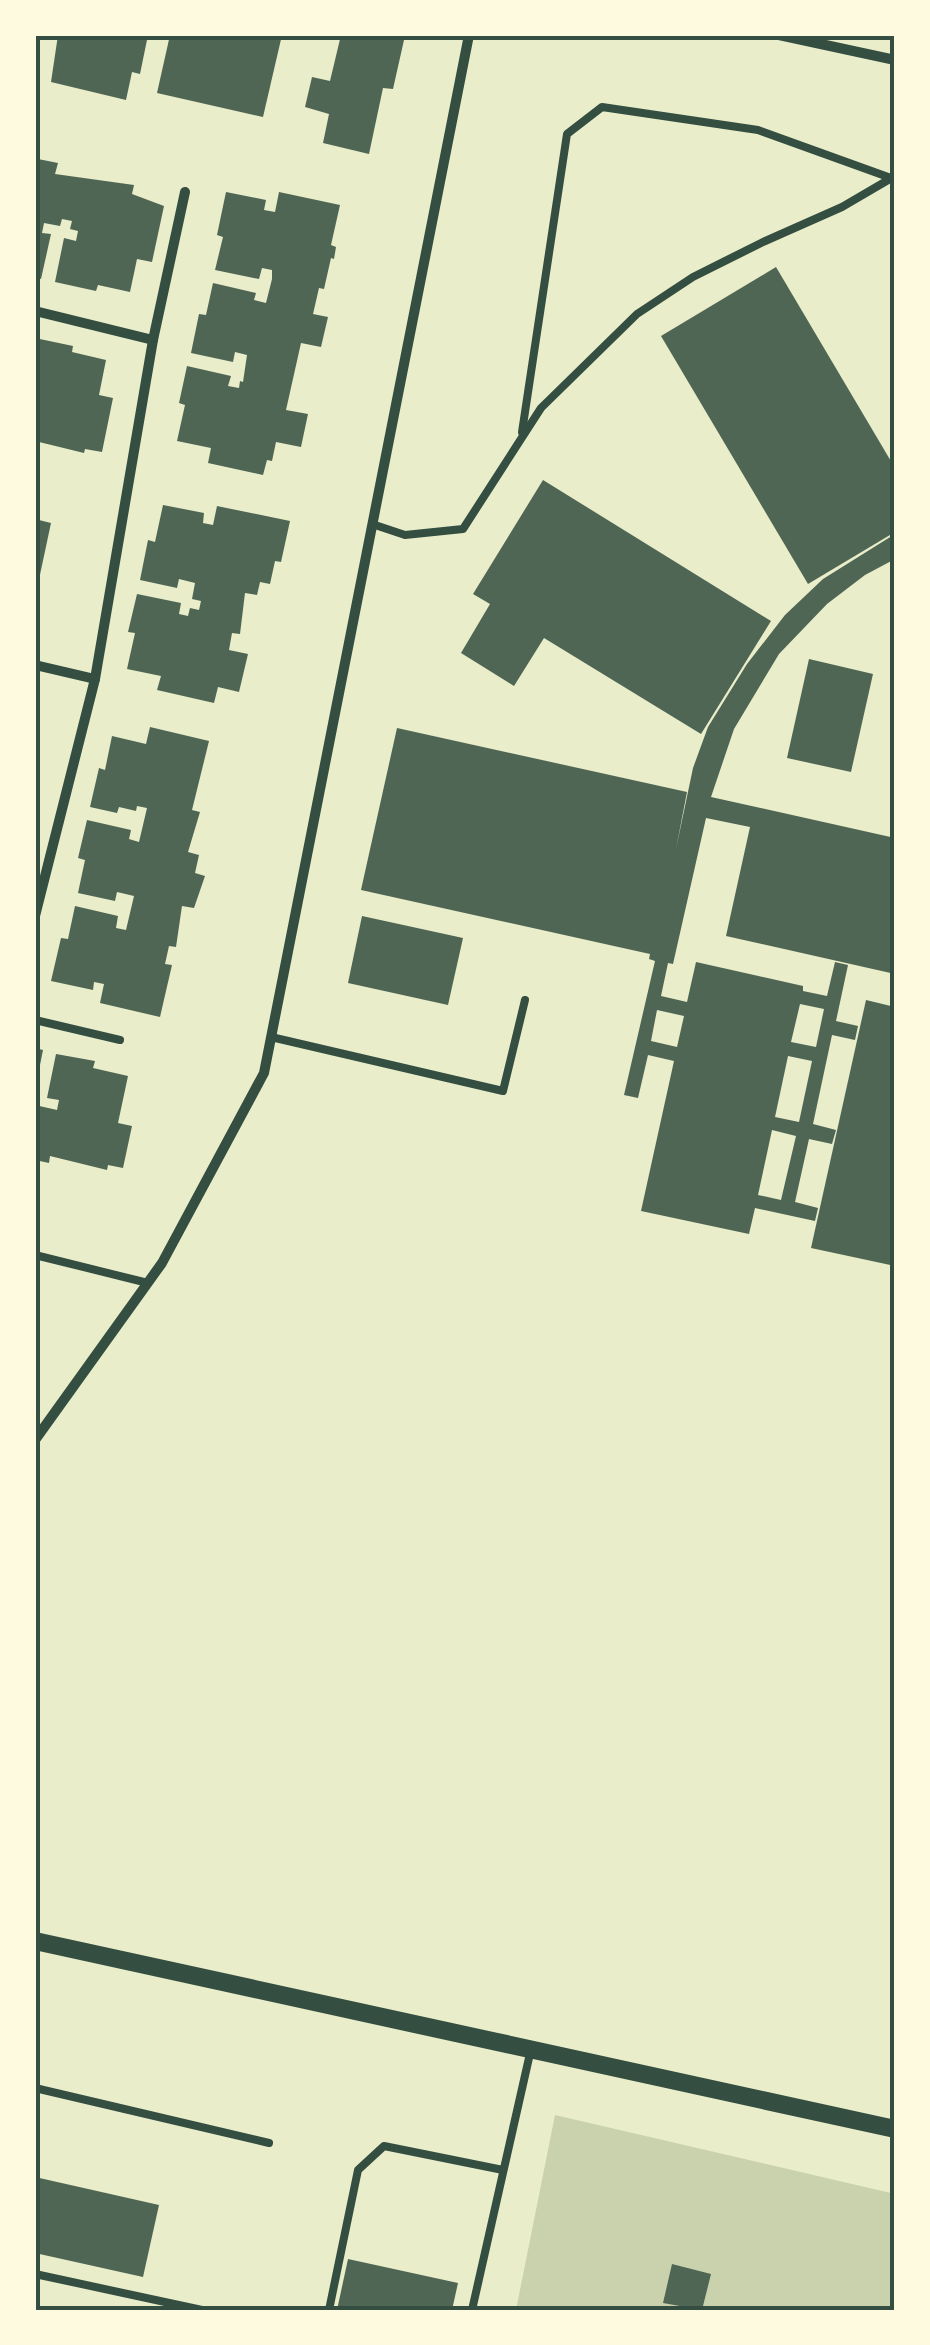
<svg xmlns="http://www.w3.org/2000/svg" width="930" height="2345" font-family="'Work Sans',sans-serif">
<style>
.green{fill:#cad2ad}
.building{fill:#4f6655;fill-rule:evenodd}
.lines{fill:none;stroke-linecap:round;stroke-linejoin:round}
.service{stroke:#344e41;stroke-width:8}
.minor{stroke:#344e41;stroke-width:10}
.tertiary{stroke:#344e41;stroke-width:18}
.neatline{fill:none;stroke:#344e41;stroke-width:4}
</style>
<rect width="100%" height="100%" fill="#e9edc9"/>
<polygon class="green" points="555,2115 895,2194 895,2310 516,2310"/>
<g class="building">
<polygon points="58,35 148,35 140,74 132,72 126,100 51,82"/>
<polygon points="170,35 282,35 263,117 157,93"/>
<polygon points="341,35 380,35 404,40 393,89 383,88 369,154 323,143 329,114 305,107 312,77 330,81"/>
<polygon points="35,148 40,149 38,159 58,163 55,174 134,185 132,194 164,206 152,262 137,259 130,292 98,285 96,291 55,282 64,238 76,241 78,231 70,229 72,221 62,219 60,226 44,223 42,233 51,234 41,279 35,277"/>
<polygon points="226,192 266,200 264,210 275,212 279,192 340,205 331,245 336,247 334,259 331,258 324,289 319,288 313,314 328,317 321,347 301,343 286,410 308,414 301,447 276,442 272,461 267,460 263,475 208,463 211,448 177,441 185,405 179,403 187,366 231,376 228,386 239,388 240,381 243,382 247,355 235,352 233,362 191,353 199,314 206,315 213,283 256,293 254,300 266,303 272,279 272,270 262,268 259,279 215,270 223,237 217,235"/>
<polygon points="776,267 895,468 895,532 808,584 661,336"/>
<polygon points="35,338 73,346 72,352 106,360 99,395 113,398 102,452 85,449 84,453 35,441"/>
<polygon points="543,480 771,621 701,734 544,638 514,686 461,653 490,604 473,594"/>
<polygon points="163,505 204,513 203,523 213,525 217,506 290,521 281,562 275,561 270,584 260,582 257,595 245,593 240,634 232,633 229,650 248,654 239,692 218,687 214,703 157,690 161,676 127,669 135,633 128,632 137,594 181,603 179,614 188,616 190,608 199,610 201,601 192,599 195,583 179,579 177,588 140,580 148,540 155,542"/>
<polygon points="35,519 51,523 38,584 35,583"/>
<path d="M895,534V559L865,575L827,604L779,654L734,729L711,797L895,838V974L726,936L750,827L706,818L673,964L668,963L661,996L687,1002L696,962L803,986V991L827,996L835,962L848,965L836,1021L858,1026L855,1040L832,1035L813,1124L836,1130L832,1144L809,1139L795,1202L818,1208L815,1221L755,1208L749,1234L641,1211L674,1061L648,1055L638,1098L624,1095L655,961L649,959L650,954L361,890L397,728L687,792L676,849L693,768L708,727L747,664L785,615L823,579ZM800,1004L824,1009L816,1047L791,1042ZM657,1010L684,1016L677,1047L651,1041ZM788,1056L812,1061L799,1122L775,1117ZM772,1130L796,1136L781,1200L758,1195Z"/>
<polygon points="809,659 873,674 851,772 787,758"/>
<polygon points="150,727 209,741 192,810 200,812 188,852 199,855 195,873 205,876 194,908 182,906 176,947 169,946 165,964 172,965 160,1017 100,1003 104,984 94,982 93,990 51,981 61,938 68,939 75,906 118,916 116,928 126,930 134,896 117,892 115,901 78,893 85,860 78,858 87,820 131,830 129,839 139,842 147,808 137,806 136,811 119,807 117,813 90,807 99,768 105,770 112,736 146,744"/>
<polygon points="362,916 463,938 448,1005 348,983"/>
<polygon points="866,1000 895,1007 895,1266 811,1248"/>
<polygon points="35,1048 43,1050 37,1080 35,1079"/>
<polygon points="56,1054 95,1061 93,1068 128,1076 118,1123 132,1126 123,1168 108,1165 107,1170 50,1156 49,1163 35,1160 35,1105 57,1110 59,1100 47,1098"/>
<polygon points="35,2177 159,2205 143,2277 35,2253"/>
<polygon points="348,2259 458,2283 452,2310 337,2310"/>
<polygon points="672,2264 711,2274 702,2310 663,2303"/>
</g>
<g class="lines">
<g class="service">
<polyline points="522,432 567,134 602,107 758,130 891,178"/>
<polyline points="372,524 405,535 463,529 541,408 637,314 693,277 763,242 842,207 895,176"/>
<polyline points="35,1020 120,1040"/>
<polyline points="271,1037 503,1091 525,1000"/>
<polyline points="35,1255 148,1283"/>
<polyline points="35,2088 269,2143"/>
<polyline points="35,2274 202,2310"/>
<polyline points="329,2310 358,2170 384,2146 503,2170"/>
<polyline points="472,2310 531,2049"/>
</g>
<g class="minor">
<polyline points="779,35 895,60"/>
<polyline points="35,311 153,340"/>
<polyline points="35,665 95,679"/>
<polyline points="35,916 95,679 153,340 185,192"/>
<polyline points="35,1440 162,1263 264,1073 469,35"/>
</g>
<polyline class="tertiary" points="35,1941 895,2129"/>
</g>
<rect width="930" height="2345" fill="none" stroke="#fefae0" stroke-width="75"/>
<rect x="38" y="38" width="854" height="2270" class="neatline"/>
</svg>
